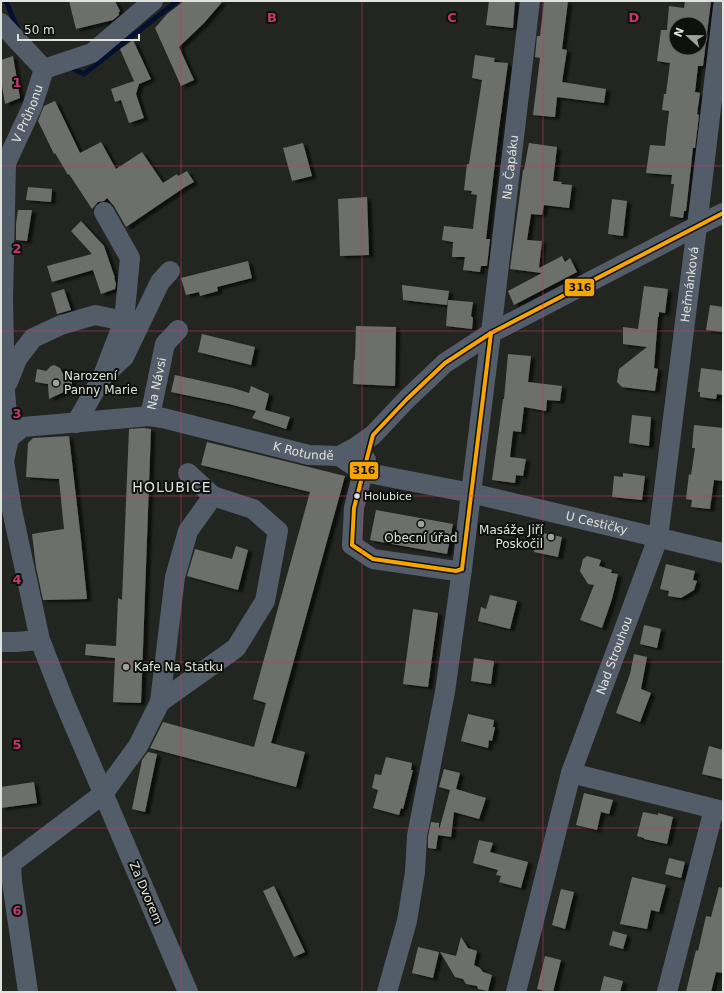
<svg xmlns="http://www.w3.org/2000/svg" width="724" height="993" font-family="'DejaVu Sans',sans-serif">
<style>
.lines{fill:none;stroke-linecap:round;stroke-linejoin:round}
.stream{stroke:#031130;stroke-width:5}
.building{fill:#6d706a;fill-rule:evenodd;filter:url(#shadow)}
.minor{stroke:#535c69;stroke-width:20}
.bus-1-casing{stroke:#0e100b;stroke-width:7}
.bus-1{stroke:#f7a600;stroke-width:4}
.grid{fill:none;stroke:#c6366e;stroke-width:1;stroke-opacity:0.55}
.poi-dot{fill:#9ea19a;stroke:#0e100b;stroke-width:1.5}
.bus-dot{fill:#e0e3dc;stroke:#0e100b;stroke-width:1.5}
.labels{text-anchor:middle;stroke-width:4;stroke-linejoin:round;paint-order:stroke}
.bus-label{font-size:11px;fill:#e0e3dc;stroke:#0e100b;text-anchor:start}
.street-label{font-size:12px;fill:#e0e3dc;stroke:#0e100b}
.poi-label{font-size:12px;fill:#e0e3dc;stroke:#0e100b;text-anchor:start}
.quarter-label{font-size:14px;letter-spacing:1px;fill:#e0e3dc;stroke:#0e100b}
.grid-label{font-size:13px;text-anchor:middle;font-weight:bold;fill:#c6366e;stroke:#0e100b;stroke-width:4;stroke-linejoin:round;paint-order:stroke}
.line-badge{stroke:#0e100b;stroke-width:1.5}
.pale-badge-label{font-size:11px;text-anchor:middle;font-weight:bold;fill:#111}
</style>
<defs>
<filter id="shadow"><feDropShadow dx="4.5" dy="2.5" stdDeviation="1" flood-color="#0009"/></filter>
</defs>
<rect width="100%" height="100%" fill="#232620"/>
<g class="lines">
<g class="stream">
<polyline points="6,1 15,23 18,28"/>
<polyline points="69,67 84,74 177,1"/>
</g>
</g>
<g class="building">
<polygon points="69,1 115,1 120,11 119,12 119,15 113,20 76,29"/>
<polygon points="184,1 223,1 204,23 179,47 194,80 181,86 155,28 167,14"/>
<polygon points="489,1 515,1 513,28 486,25"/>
<polygon points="544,1 568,1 562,49 567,50 562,82 606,89 604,103 557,97 555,117 533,115 540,58 535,57 537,36 540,36"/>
<path d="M685,1H711L703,66H698L695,92L700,93L697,114L699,115L695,148H693L686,211H684L683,218L670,216L674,184H671L672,175L646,173L650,145L665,146L669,111L662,110L664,94H666L670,63L657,61L661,30H667L669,6L684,8ZM676,24H700V48H676Z"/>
<polygon points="133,40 151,79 139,84 136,94 144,118 129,123 121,100 115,102 111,89 134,81 120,49"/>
<polygon points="475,55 495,58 494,62 508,63 499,129 486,239 490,239 487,266 481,266 480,272 463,270 465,257 452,257 453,242 442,240 444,226 473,229 477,195 471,194 472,191 464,190 467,164 469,164 482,80 472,78"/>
<polygon points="13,56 20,98 5,104 1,80 1,60"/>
<polygon points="55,101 80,153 101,142 116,169 142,152 163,183 177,174 178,176 187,171 194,182 185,187 126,227 114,206 107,198 104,201 98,202 92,209 69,174 68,175 55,153 54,154 38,121 44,106"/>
<polygon points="303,143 312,176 292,181 283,148"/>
<polygon points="529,143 557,147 553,181 562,182 561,184 572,185 569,208 544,205 542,215 531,214 527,240 542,241 539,268 562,256 565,262 570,258 577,272 514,305 508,291 542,273 510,269 523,170 524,170"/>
<polygon points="28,187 52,189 51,202 26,200"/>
<polygon points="367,197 369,255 340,256 338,199"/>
<polygon points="612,199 627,201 623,236 608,234"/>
<polygon points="18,210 32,210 27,241 16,240 16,224"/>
<polygon points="81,221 104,246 115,278 114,277 116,284 115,289 101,294 93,270 52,282 47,266 92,254 71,231"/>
<polygon points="248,261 252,278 217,287 218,291 200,296 199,292 186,295 181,278"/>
<polygon points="402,285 449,291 447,305 403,300"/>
<polygon points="644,286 668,289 665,313 659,312 659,317 658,317 654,368 658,369 655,391 622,387 617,382 619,369 647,347 623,344 623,327 638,329"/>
<polygon points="64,289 71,310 57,314 51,293"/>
<polygon points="448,300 473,302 471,316 473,318 472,329 446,326"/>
<polygon points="710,305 723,307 723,332 706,330"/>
<polygon points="356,326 396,327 395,386 353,384 354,360 355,360"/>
<polygon points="202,334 255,347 251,365 198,352"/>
<polygon points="508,354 531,356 528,382 562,386 560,401 547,400 546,411 524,407 521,432 513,431 510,457 526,459 523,476 516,475 515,483 492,480 503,399 504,399"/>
<polygon points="54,365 60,368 63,374 70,379 72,382 72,386 70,389 49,399 48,384 35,382 37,369 46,371 51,366"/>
<polygon points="701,368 723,371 723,395 717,394 716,399 700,397 700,392 698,392"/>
<polygon points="175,375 233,388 249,393 251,386 269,394 265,410 290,417 286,429 252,418 256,411 229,404 171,392"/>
<polygon points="632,415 651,417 649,446 629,443"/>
<polygon points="694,425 723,428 723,481 714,480 710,509 691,507 692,500 686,499 689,474 691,475 695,448 692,448"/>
<polygon points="143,428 151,429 141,703 113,702 115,658 85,655 86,644 116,646 118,598 122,600 129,429"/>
<polygon points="69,436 81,540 87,599 43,600 36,567 32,534 64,529 59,479 26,477 28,443 33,438"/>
<polygon points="207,442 345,476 271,743 305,752 296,787 150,748 163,722 254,747 266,703 253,699 310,492 201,465"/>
<polygon points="623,473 645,476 642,500 612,497 614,476 623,477"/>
<polygon points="376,510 453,524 447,554 370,540"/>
<polygon points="538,532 562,537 558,557 534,552"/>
<polygon points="236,546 248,550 238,590 187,576 195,549 232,559"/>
<polygon points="587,556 601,560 599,566 612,570 611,573 618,574 612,599 602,628 580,620 594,585 588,584 580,571 583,559"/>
<polygon points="666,564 695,571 693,580 697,581 694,590 681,598 668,596 669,591 660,589"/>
<polygon points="490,595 517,601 510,629 478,621 481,607 486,609"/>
<polygon points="413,609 438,613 428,687 403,684"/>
<polygon points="644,625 661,629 657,648 640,644"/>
<polygon points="634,654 647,657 641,689 651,693 640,722 616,713 630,674"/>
<polygon points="474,658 494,661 491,684 471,681"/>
<polygon points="468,714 494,720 493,727 495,727 492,741 489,740 488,748 461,741"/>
<polygon points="709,746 723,750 723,779 702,774"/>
<polygon points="148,752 157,754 145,812 132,809 142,760"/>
<polygon points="386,757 412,763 411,770 413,770 403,809 401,808 399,815 373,808 378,790 372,788 375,774 381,775"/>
<polygon points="444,769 460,773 456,789 486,798 479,819 454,812 451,837 438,835 436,849 428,848 428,837 431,822 439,823 439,830 450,790 439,787"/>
<polygon points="34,782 37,803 1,808 1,787"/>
<polygon points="584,793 613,800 609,814 601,812 597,830 576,825"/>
<polygon points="643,812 658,815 658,813 673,817 667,844 644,839 644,838 637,836"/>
<polygon points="479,840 493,843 490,852 528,862 521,888 499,882 501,876 496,875 498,870 473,863"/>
<polygon points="669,858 685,862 681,878 665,874"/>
<polygon points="632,877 666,885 659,912 651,910 647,929 620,924"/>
<polygon points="274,886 305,952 294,957 263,891"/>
<polygon points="719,887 723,888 723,973 716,972 711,992 686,992 696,950 698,951 706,916 711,917"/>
<polygon points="561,889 574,892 565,929 552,925"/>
<polygon points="613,931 627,935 623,949 609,945"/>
<polygon points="461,937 468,948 477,951 474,965 480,968 483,972 492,975 488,991 478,989 477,986 466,984 463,979 455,977 440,952 456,956"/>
<polygon points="418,947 439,952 433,978 412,973"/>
<polygon points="545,956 561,960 553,992 549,992 537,989"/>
<polygon points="604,976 623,981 620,992 600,992"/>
</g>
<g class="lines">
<g class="minor">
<polyline points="1,23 44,69"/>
<polyline points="44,69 92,53 153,1"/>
<polyline points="112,368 124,357 160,282 170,271"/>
<polyline points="8,382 17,359 33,338 61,325 95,315 124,321"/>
<path id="s1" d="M150,416L165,344L178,330"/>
<polyline points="76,423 102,378 124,321 130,258 104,212"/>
<path id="s2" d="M9,438L5,391L3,300L6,163L32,107L44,69"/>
<path id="s3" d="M339,456L363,472L471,493L723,553"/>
<polyline points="366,460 354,508 352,545 373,559 456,571 462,569"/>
<polyline points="1,642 16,642 40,640"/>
<polyline points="160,702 236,648 265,601 278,531 253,509 213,496"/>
<polyline points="571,773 723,811"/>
<polyline points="11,864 12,882 28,992"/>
<polyline points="1,871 103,794 138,746 160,702 175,577 188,531 213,496 188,473"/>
<path id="s4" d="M188,992L63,699L40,640L12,510L4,461L9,438L23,427L150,416L163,418L309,455L339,456L356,447L373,435L407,399L445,363L491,333L697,226L723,213"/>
<path id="s5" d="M387,992L407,921L415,872L417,836L445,692L462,569L471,493L491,333L530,1"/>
<path id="s6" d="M516,992L571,773L658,538L697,226L723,7"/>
<polyline points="667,992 714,809"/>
</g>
<g class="bus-1-casing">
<g id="bus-1">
<polyline points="462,569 456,571 373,559 352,545 354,508 373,435 407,399 445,363 491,333 723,213"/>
<polyline points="462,569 491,333"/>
</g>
</g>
<use href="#bus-1" class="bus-1"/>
</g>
<path class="grid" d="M181,1V992M362,1V992M543,1V992M1,166H723M1,331H723M1,496H723M1,662H723M1,828H723"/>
<g class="poi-dot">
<circle cx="56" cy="383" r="4"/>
<circle cx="421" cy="524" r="4"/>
<circle cx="551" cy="537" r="4"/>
<circle cx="126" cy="667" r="4"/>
</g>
<circle class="bus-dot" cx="357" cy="496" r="3.5"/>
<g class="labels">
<g class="bus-label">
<text x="364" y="500">Holubice</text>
</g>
<g class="street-label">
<text dy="4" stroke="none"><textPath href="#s2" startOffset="329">V Průhonu</textPath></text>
<text dy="4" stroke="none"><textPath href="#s5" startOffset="835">Na Čapáku</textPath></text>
<text dy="4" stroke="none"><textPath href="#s6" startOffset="732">Heřmánková</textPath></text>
<text dy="4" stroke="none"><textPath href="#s1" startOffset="33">Na Návsi</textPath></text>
<text dy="4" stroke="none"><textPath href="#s4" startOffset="891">K Rotundě</textPath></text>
<text dy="4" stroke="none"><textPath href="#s3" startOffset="268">U Cestičky</textPath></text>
<text dy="4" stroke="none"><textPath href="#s6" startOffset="351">Nad Strouhou</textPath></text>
<text transform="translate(146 893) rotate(67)" y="4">Za Dvorem</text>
</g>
<g class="poi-label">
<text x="64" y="380">Narození<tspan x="64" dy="14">Panny Marie</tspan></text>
<text x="543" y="534" text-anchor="end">Masáže Jiří<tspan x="543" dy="14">Poskočil</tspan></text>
<text x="421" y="542" text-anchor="middle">Obecní úřad</text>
<text x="134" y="671">Kafe Na Statku</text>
</g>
<g class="quarter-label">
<text x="172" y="492">HOLUBICE</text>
</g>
</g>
<g class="grid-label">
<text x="272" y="22">B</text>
<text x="452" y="22">C</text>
<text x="634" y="22">D</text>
<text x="17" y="87">1</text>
<text x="17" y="253">2</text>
<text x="17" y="418">3</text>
<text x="17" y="584">4</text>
<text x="17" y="749">5</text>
<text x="17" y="915">6</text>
</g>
<g class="line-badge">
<rect x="564" y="278" width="31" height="19" rx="4" fill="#f7a600"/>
<rect x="349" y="461" width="30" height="19" rx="4" fill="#f7a600"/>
</g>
<g class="pale-badge-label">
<text x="580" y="291">316</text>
<text x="364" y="474">316</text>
</g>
<rect width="724" height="993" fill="none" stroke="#e0e3dc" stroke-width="4"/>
<g transform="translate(688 36) rotate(292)"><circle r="19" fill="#0e100b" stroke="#62645f"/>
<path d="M0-3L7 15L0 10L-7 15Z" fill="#9ea19a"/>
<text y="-6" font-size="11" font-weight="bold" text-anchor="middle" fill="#e0e3dc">N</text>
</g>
<path d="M18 34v6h121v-6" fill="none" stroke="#e0e3dc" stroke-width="2"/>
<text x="24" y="34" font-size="12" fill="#e0e3dc" stroke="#0e100b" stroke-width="3" paint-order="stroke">50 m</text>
</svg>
